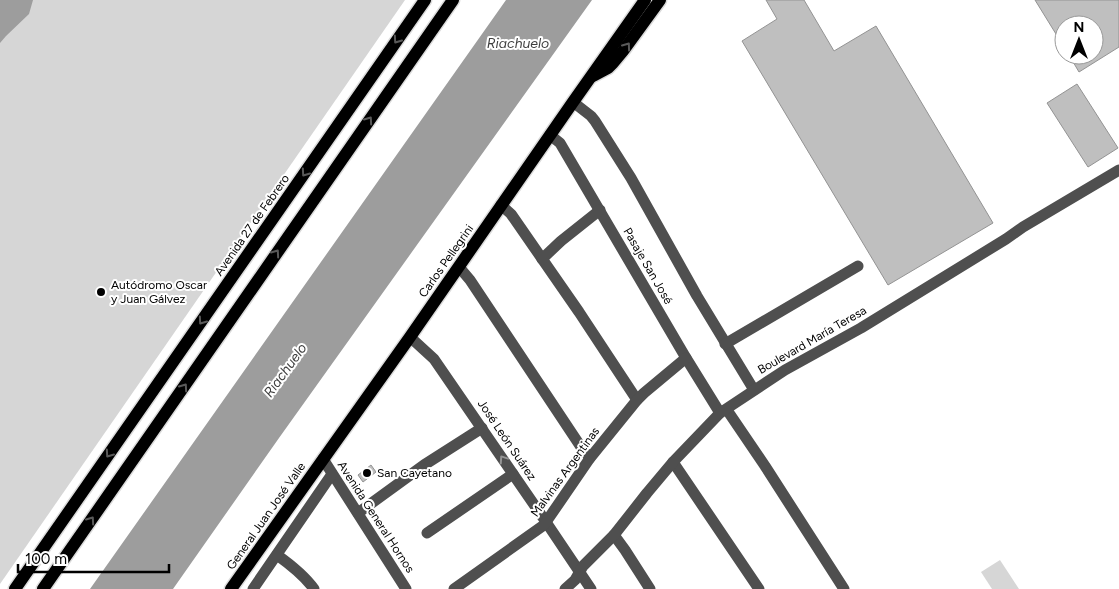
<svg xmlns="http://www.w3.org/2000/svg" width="1119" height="589" font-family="Figtree,sans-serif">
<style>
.green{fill:#d6d6d6}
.water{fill:#9d9d9d}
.building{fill:#bfbfbf;stroke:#939393}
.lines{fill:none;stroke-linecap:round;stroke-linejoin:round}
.major-casing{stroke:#dbdbdb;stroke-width:15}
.minor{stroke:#4f4f4f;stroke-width:11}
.major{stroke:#000;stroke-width:12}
.oneway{stroke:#595959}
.oneway2{stroke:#959595}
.poi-dot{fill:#000;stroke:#fff;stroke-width:2}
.labels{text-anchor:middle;stroke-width:4;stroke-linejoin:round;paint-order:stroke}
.street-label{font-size:12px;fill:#000;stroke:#fff}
.poi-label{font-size:12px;fill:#000;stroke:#fff;text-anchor:start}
.water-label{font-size:14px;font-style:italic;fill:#3e3e3e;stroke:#fff}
</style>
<rect width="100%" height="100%" fill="#fff"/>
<g class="green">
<polygon points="0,0 405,0 0,584"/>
<polygon points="1000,560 1019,589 992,589 981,572"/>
</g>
<g class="water">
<polygon points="0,0 33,0 29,14 6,36 0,43"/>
<polygon points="506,0 592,0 279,438 173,589 90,589"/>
</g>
<g class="building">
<polygon points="766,0 804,0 834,51 876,26 993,223 888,285 742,41 777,19"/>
<polygon points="1035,0 1119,0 1119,47 1079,72 1069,55 1094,55 1094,25 1064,25 1064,47"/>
<polygon points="1077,84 1118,148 1088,167 1047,103"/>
<polygon points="371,465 376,472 363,482 358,475"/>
</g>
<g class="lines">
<g class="major-casing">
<g id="major">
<polyline points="593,76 608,68 613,63 623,51 660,0"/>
<polyline points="15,589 425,0"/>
<polyline points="43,589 453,0"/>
<polyline points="231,589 410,337 573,102 645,0"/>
</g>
</g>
<g class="minor">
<polyline points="573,102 591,116 595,121 631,178 697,296 754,390"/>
<polyline points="550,135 560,143 686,358 720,413"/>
<polyline points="501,205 511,214 579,312 637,400"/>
<polyline points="542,259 561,241 600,210"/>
<polyline points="459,267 470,280 583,450 590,458"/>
<polyline points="410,337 434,359 546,522 591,589"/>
<polyline points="725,344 858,266"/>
<polyline points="727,410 765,466 844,589"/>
<polyline points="323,459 406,589"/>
<polyline points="673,462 759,589"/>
<polyline points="358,513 424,465 482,428"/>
<polyline points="427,533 513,474"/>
<polyline points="614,535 625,550 650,589"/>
<path d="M277,555C291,565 304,575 314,589"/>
<polyline points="253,589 332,474"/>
<polyline points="454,589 544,525 590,458 637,400 644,393 686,358"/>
<polyline points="565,589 575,580 583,566 614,535 647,493 673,462 720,413 785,370 861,328 1006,239 1023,227 1119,170"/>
</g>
<use href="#major" class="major"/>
</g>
<defs><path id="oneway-chevron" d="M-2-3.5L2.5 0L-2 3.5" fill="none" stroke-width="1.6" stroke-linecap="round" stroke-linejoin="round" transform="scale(1.25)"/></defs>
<g class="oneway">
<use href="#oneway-chevron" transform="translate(397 40) rotate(125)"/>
<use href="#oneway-chevron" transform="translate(627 46) rotate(-54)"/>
<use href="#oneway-chevron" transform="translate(369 120) rotate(-55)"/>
<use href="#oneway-chevron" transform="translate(305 173) rotate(125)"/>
<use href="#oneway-chevron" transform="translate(276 253) rotate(-55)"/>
<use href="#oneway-chevron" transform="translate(202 321) rotate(125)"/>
<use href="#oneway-chevron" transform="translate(184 387) rotate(-55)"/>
<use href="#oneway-chevron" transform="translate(109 454) rotate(125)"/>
<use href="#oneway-chevron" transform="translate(91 520) rotate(-55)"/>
</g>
<use class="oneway2" href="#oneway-chevron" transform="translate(503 459) rotate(-124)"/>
<g class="poi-dot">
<circle cx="101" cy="292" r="5"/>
<circle cx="367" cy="473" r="5"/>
</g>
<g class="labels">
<g class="street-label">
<text transform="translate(252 225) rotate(-55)" y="4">Avenida 27 de Febrero</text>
<text transform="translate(446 261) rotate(-55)" y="4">Carlos Pellegrini</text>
<text transform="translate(648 266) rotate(60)" y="4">Pasaje San José</text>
<text transform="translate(812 340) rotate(-30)" y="4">Boulevard María Teresa</text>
<text transform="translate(507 440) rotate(56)" y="4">José León Suárez</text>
<text transform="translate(565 472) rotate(-54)" y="4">Malvinas Argentinas</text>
<text transform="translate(266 516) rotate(-55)" y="4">General Juan José Valle</text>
<text transform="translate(376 517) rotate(57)" y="4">Avenida General Hornos</text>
</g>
<g class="poi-label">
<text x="111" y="289">Autódromo Oscar<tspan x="111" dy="14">y Juan Gálvez</tspan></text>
<text x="377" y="477">San Cayetano</text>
</g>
<g class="water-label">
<text x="518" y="48">Riachuelo</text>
<text transform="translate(285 370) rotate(-54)" y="5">Riachuelo</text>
</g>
</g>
<g transform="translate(1079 40)"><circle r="24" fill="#ffffff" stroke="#999999"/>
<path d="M0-4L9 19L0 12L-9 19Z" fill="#000000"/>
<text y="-8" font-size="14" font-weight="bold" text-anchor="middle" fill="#000000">N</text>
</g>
<path d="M18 564v8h151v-8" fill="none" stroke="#000000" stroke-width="2.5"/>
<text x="25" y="564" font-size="15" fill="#000000" stroke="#ffffff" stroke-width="4" paint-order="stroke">100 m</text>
</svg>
